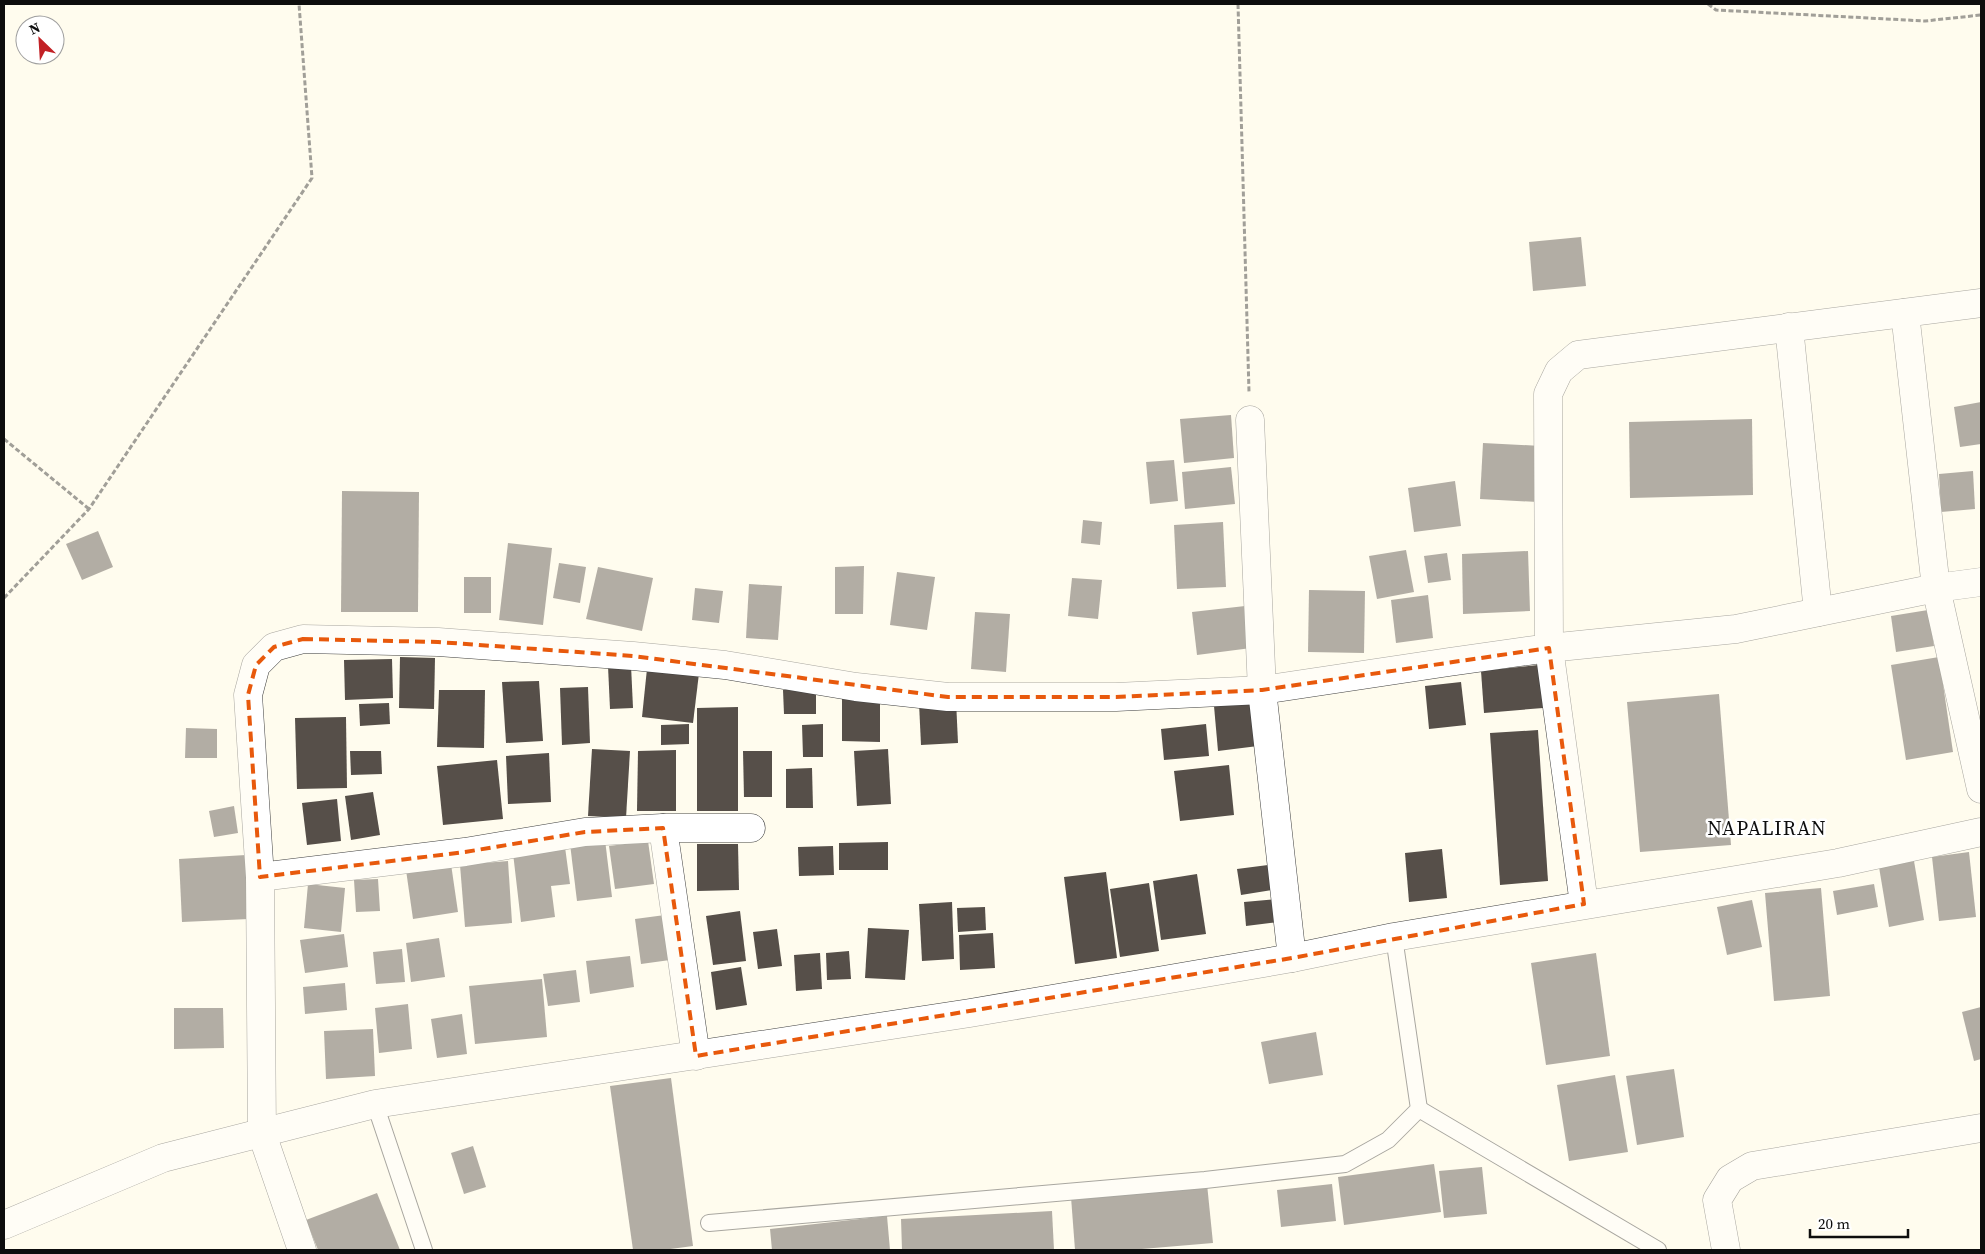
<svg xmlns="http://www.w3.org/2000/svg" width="1985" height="1254" font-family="'Source Serif 4',serif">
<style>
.building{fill:#564f49}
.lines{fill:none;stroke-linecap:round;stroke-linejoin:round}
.service-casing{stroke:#404040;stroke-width:18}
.minor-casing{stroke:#404040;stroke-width:29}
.tertiary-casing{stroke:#404040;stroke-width:29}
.path{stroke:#2f2f2f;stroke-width:3;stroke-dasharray:5 2.5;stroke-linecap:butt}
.service{stroke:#fff;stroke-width:16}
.minor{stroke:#fff;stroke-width:28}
.tertiary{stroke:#fff;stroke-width:28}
.marked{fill:none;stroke:#e8590c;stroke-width:4;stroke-dasharray:10 6;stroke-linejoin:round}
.labels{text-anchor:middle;stroke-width:5;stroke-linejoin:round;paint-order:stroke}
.quarter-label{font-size:20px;letter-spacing:1px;fill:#0d0d0d;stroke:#fff}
</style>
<rect width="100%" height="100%" fill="#fffcee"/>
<g class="building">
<polygon points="1581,237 1586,286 1533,291 1529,242"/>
<polygon points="1981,402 1981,444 1960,447 1954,407"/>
<polygon points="1231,415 1234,458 1184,463 1180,419"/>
<polygon points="1752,419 1753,495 1630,498 1629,422"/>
<polygon points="1483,443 1541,446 1538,502 1480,499"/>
<polygon points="1174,460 1178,501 1150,504 1146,462"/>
<polygon points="1231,467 1235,504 1185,509 1182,472"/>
<polygon points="1973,471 1975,509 1941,512 1939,474"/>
<polygon points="1455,481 1461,526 1414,532 1408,488"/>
<polygon points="342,491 419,492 418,612 341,612"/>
<polygon points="1083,520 1102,522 1100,545 1081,543"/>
<polygon points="1223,522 1226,587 1177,589 1174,525"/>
<polygon points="98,531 113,567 82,580 66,544"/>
<polygon points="508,543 552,548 543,625 499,620"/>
<polygon points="1406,550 1414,592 1377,599 1369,556"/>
<polygon points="1528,551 1530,611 1463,614 1462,554"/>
<polygon points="1447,553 1451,580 1428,583 1424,556"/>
<polygon points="559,563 586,567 580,603 553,598"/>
<polygon points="864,566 863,614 835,614 835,567"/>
<polygon points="598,567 653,578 642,631 586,619"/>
<polygon points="897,572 935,577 927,630 890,625"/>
<rect x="464" y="577" width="27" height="36"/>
<polygon points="1072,578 1102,580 1098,619 1068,616"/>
<polygon points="749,584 782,586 778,640 746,638"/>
<polygon points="695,588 723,591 719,623 692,620"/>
<polygon points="1309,590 1365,591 1364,653 1308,652"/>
<polygon points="1428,595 1433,638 1396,643 1391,600"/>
<polygon points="1254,605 1259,647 1197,655 1192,612"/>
<polygon points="1928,610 1934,646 1896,652 1891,616"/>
<polygon points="975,612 1010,614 1006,672 971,669"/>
<polygon points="400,657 435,658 434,709 399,708"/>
<polygon points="1939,657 1953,752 1906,760 1891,665"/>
<polygon points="392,659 393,698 345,700 344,660"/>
<polygon points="648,659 700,665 693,723 642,717"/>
<polygon points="631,665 633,708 610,709 608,666"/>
<polygon points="1538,665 1543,708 1484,713 1481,671"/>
<polygon points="539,681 543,741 506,743 502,682"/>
<polygon points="1461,682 1466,725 1429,729 1425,686"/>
<polygon points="588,687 590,743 562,745 560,688"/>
<polygon points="816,689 816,714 784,714 783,690"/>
<polygon points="439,690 485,690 484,748 437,747"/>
<polygon points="1719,694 1731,845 1640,852 1627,702"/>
<polygon points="842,699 880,700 880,742 842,741"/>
<polygon points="956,700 958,743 921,745 919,703"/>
<polygon points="1252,702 1258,746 1218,751 1214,706"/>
<polygon points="389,703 390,724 360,726 359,704"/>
<polygon points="738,707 738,811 697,811 697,708"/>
<polygon points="346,717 347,788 297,789 295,718"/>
<polygon points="689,724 689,744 661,745 661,725"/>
<polygon points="823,724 823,757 803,757 802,725"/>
<polygon points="1206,724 1209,756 1164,760 1161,729"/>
<polygon points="186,728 217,729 217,758 185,758"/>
<polygon points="1538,730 1548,881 1500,885 1490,733"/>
<polygon points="592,749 630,751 626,818 588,816"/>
<polygon points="888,749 891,804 857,806 854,751"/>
<polygon points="676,750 676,811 637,811 638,751"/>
<polygon points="350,751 381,751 382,774 351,775"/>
<polygon points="743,751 772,751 772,797 744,797"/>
<polygon points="549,753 551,802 508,804 506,756"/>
<polygon points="497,760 503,819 443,825 437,766"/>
<polygon points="1229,765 1234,815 1180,821 1174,771"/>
<polygon points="812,768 813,808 786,808 786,769"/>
<polygon points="373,792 380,835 351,840 345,796"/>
<polygon points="337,799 341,841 307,845 302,803"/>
<polygon points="234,806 238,833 214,837 209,811"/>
<polygon points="605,840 612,897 577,901 570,844"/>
<polygon points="648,841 654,884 615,889 609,846"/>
<polygon points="888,842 888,870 839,870 839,843"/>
<polygon points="697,844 738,844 739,890 697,891"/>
<polygon points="833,846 834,875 799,876 798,847"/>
<polygon points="565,847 570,884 551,886 555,917 521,922 513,853"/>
<polygon points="1442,849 1447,898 1409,902 1405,853"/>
<polygon points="1969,852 1976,917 1939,921 1932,857"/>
<polygon points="246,855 249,919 182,922 179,859"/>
<polygon points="508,861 512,923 465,927 460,865"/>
<polygon points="1914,861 1924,920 1889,927 1879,867"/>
<polygon points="451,864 458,912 413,919 406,870"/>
<polygon points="1268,865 1272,890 1241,895 1237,869"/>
<polygon points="1106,872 1117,958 1075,964 1064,877"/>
<polygon points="1197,874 1206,934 1161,940 1153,881"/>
<polygon points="378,879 380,911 356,912 354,880"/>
<polygon points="1149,883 1159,951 1120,957 1110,889"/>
<polygon points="308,884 345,888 341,932 304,928"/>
<polygon points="1874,884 1878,907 1837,915 1833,891"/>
<polygon points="1821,888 1830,996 1774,1001 1765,893"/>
<polygon points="1277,899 1279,922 1246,926 1244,902"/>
<polygon points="1752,900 1762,947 1727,955 1717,907"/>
<polygon points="952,902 954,959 922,961 919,904"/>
<polygon points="985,907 986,930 958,932 957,908"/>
<polygon points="740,911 746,961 713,965 706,916"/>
<polygon points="665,915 670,960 641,964 635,919"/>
<polygon points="868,928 909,930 905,980 865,978"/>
<polygon points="777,929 782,966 758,969 753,932"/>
<polygon points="993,933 995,968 960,970 959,935"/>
<polygon points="344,934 348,967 305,973 300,940"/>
<polygon points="439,938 445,977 411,982 406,943"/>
<polygon points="402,949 405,982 376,984 373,952"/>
<polygon points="849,951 851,979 827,980 826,953"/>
<polygon points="820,953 822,989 796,991 794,955"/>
<polygon points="1596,953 1610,1056 1546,1065 1531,963"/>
<polygon points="630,956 634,987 590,994 586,961"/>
<polygon points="741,967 747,1005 716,1010 711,972"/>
<polygon points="576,970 580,1002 548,1006 543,974"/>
<polygon points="542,979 547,1037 475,1044 469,986"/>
<polygon points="345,983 347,1010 305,1014 303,987"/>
<polygon points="408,1004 412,1049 379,1053 375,1008"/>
<polygon points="1981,1007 1981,1059 1974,1061 1962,1012"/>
<polygon points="174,1008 223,1008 224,1048 174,1049"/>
<polygon points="462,1014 467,1054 437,1058 431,1019"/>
<polygon points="373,1029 375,1076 326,1079 324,1031"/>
<polygon points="1316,1032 1323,1075 1269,1084 1261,1042"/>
<polygon points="1674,1069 1684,1137 1637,1145 1626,1076"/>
<polygon points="1615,1075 1628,1152 1569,1161 1557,1085"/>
<polygon points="671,1078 693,1246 663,1250 633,1250 610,1086"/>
<polygon points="473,1146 486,1187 464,1194 451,1153"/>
<polygon points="1434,1164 1441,1212 1344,1225 1338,1177"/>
<polygon points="1482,1167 1487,1214 1444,1218 1439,1171"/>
<polygon points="1207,1184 1213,1243 1130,1250 1075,1250 1071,1197"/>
<polygon points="1332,1184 1336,1221 1281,1227 1277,1190"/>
<polygon points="377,1193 400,1250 318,1250 306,1220"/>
<polygon points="1052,1211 1054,1250 902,1250 901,1219"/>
<polygon points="887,1216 890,1250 772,1250 770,1229"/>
</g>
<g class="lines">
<g class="service-casing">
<g id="service">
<polyline points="375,1104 424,1250"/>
<polyline points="1419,1109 1658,1250"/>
<polyline points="709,1223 1205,1180 1345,1164 1388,1140 1419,1109 1394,937"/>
</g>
</g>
<g class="minor-casing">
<g id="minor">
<polyline points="1905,313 1936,588 1981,789"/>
<polyline points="1789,327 1818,612"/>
<polyline points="1250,420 1262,690 1292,958"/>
<polyline points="663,828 696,1056"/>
<polyline points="260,877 465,852 585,832 663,828 751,828"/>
<polyline points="1584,904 1549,648 1548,394 1559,371 1578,355 1981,303"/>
<polyline points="302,1250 262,1134 260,877 248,695 256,665 274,647 303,639 438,642 633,656 725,665 856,687 948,697 1116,697 1262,690 1449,662 1549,648 1736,629 1936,588 1981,582"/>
<polyline points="1726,1250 1717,1200 1730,1179 1752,1166 1981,1128"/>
</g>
</g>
<g class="tertiary-casing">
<polyline id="tertiary" points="4,1225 163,1158 375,1104 970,1013 1158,981 1292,958 1394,937 1838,863 1981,832"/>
</g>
<g class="path">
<polyline points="1238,4 1249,392"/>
<polyline points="1708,4 1716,10 1925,21 1981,15"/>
<polyline points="4,439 89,509"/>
<polyline points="4,598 89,509 312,178 299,4"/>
</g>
<use href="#service" class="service"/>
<use href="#minor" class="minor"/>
<use href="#tertiary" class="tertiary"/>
</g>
<path d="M0 0H1985V1254H0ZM303,639L438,642L633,656L948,697H1116L1262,690L1549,648L1584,904L1292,958L696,1056L663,828L585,832L465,852L260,877L248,695L256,665L274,647Z" fill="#fffcee" fill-opacity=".55" fill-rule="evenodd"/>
<path class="marked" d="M303,639L438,642L633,656L948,697H1116L1262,690L1549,648L1584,904L1292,958L696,1056L663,828L585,832L465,852L260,877L248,695L256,665L274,647Z"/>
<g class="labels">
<g class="quarter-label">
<text x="1767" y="835">NAPALIRAN</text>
</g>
</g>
<rect width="1985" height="1254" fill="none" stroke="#0d0d0d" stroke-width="10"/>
<g transform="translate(40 40) rotate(335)"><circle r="24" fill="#ffffff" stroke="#9e9e9e"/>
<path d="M0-4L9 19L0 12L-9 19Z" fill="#c22125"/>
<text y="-8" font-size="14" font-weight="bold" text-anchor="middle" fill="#0d0d0d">N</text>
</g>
<path d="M1810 1229v8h98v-8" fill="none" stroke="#0d0d0d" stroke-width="2.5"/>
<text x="1818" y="1229" font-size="15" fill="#0d0d0d" stroke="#ffffff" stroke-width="4" paint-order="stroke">20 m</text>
</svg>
